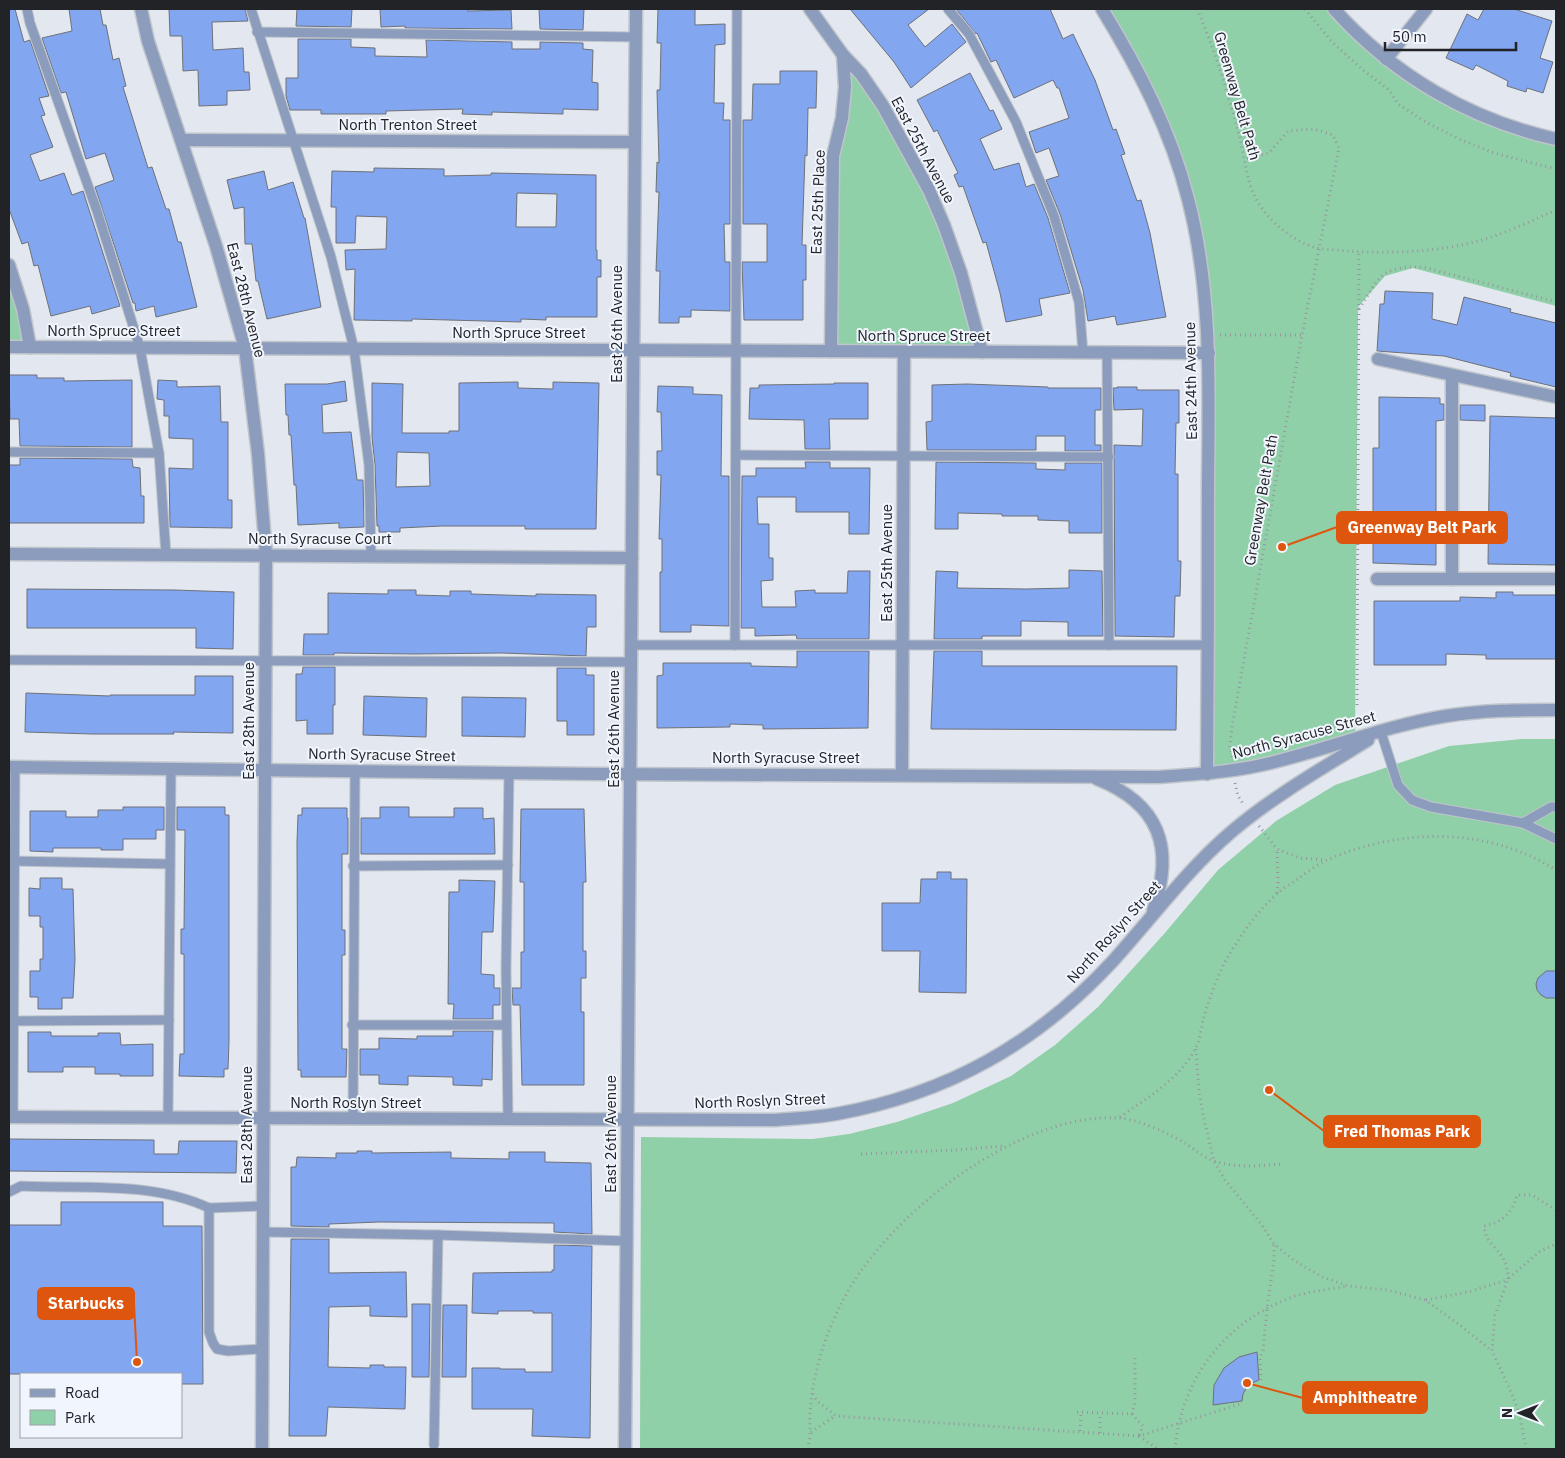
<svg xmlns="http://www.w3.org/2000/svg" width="1565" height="1458" font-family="'IBM Plex Sans',sans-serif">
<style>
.green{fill:#90d0a8}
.building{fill:#82a6f0;stroke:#6e7178;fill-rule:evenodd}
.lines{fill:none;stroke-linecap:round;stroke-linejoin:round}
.service-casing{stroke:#c0c4cb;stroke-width:11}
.minor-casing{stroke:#c0c4cb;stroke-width:15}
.tertiary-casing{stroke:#c0c4cb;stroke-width:15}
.path{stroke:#94979d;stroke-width:3;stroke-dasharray:1 4;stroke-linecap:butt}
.service{stroke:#8b9cbd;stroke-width:9}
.minor{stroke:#8b9cbd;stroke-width:12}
.tertiary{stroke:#8b9cbd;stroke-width:12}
.labels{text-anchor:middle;stroke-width:4;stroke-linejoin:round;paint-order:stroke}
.street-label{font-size:15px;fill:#222326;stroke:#f1f5fd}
.leader{fill:none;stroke:#de560d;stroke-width:2}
.callout-dot{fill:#de560d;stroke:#f1f5fd;stroke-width:2}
.callout{fill:#de560d;stroke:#de560d;stroke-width:2}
.callout-label{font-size:16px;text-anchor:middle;font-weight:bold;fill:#fff}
</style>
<rect width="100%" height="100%" fill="#e3e7ef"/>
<g class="green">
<polygon points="1101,9 1338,9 1386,59 1441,96 1556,138 1556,306 1413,268 1385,276 1358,307 1355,740 1207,774 1202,267 1166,135"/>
<polygon points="843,55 861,74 929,190 982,352 831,351"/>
<polygon points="9,265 30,347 9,347"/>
<polygon points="1522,739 1556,739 1556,1449 640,1449 641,1137 813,1139 849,1134 897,1122 953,1103 1011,1076 1055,1045 1098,1007 1164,934 1218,870 1276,821 1335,785 1449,746"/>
</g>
<g class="building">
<polygon points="9,9 15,9 24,42 30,40 49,96 39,98 45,115 41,116 53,147 30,155 40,181 64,173 72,195 83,191 120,306 92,314 90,306 51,316 38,265 34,266 28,242 22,244 9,209"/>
<polygon points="69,9 100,9 103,25 106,25 113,60 119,58 126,86 123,87 148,168 152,167 166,209 169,209 178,242 181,242 197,307 156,317 154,306 136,311 135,303 133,303 95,187 114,180 105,153 86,159 66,92 61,93 42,38 72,31"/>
<polygon points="169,9 245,9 248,21 212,22 213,50 243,48 244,72 249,72 250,90 227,91 227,105 199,106 198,70 183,71 182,36 170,36"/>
<polygon points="297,9 352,9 351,27 296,26"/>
<polygon points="380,9 468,9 468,11 511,10 512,29 405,28 405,26 381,27"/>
<polygon points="539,9 584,9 583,30 540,29"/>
<polygon points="658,9 695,9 695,25 725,24 725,44 715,45 714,103 724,103 723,120 730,120 730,224 724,224 725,262 730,262 730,311 691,310 691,317 679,317 679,323 659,323 660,271 656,271 659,192 656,192 657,162 659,163 657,90 660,90 661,43 657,43"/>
<polygon points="850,9 929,9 908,25 925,47 952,24 966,42 911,88 894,62"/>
<polygon points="956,9 1050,9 1063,39 1073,34 1095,80 1113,130 1116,129 1125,154 1121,155 1137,201 1141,200 1150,233 1166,317 1117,325 1115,316 1088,321 1083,290 1060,214 1046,180 1059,176 1049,148 1036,153 1029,132 1069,118 1059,88 1057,88 1053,80 1014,98 996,60 991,62 977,33 976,34"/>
<polygon points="1484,9 1514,9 1552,21 1540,58 1553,62 1543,93 1527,88 1526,92 1507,86 1508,81 1476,65 1473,70 1446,58 1467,14 1478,20"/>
<polygon points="298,39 351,39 351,47 375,48 375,56 427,57 426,40 512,42 512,49 540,49 540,42 583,43 583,49 593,50 592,82 598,83 598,110 563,109 563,114 492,112 492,115 462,114 463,109 386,111 386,114 321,114 321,110 290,110 286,96 286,78 298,78"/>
<polygon points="780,71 817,71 816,108 808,108 807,156 805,155 802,245 806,245 806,280 803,280 803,320 744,320 742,262 767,262 767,224 743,224 743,120 752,120 753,84 780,84"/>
<polygon points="970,73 990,111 993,110 1002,129 980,139 994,170 1019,163 1026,187 1034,184 1048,218 1070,293 1039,299 1042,315 1006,322 1000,293 986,242 983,243 963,186 959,187 954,175 958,173 937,130 934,132 917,100"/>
<path d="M374,168L444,169V176L491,175V173L596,175V250H597V260H601V277H597V317H546V320L521,319V322L412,319V321L354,320L355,269L346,270L345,250L386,249L387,217L356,216L355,243H336V207H331L332,171L374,172ZM517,193L557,194L556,227H516Z"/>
<polygon points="264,171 268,190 293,182 304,218 305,218 321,307 267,319 258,281 256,281 252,244 245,244 244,207 234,209 227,180"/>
<polygon points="1385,291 1433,293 1432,319 1457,325 1464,297 1511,309 1510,312 1556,323 1556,387 1510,376 1511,373 1444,356 1377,351 1380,304 1384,304"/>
<polygon points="9,375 37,375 37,378 64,378 64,381 132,380 132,447 20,446 19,419 10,419"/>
<polygon points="158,380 177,381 177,387 220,386 221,422 228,422 228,500 232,500 232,528 170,527 169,468 193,469 193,439 169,438 169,416 164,416 164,400 157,399"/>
<polygon points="345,381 347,401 322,405 323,433 351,432 357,480 363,480 364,527 339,528 339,523 298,525 296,485 294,485 291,435 289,435 288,415 286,415 285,384 327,384"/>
<path d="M518,382V388L553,389V382L599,383L596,529H525V526H442L400,528V532H379V526H377L375,465L372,437V383L403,384L402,433H449V431H459V383ZM397,452L429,453L430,486L396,487Z"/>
<polygon points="834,383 868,383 868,419 829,419 830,449 805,449 804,420 749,419 750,388 759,388 759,385 834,384"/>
<polygon points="967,384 1048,387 1048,388 1101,388 1101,410 1095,410 1095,445 1101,445 1101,451 1065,451 1065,436 1036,436 1036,450 927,450 926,422 932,421 932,385"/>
<polygon points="658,386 693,387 693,394 722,395 721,476 729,476 729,626 691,625 691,632 660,632 660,572 662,572 662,539 659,539 661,475 657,475 657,451 662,451 661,412 657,412"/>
<polygon points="1117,387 1137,387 1137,390 1179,390 1179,423 1176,423 1175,474 1178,474 1178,561 1181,561 1180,596 1175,596 1174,637 1115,636 1114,445 1142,446 1143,409 1114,410 1113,388 1117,388"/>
<polygon points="1379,397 1440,398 1440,404 1444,404 1444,420 1436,421 1436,565 1373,563 1373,448 1379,448"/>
<polygon points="1460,405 1485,405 1485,421 1460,420"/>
<polygon points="1490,416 1556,418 1556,565 1488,564"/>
<polygon points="20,458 132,459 133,467 140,468 141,496 144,496 144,523 9,523 9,465 20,465"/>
<polygon points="805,462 830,462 830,468 870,468 869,534 849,534 849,512 796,512 796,497 757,497 758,524 769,524 769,558 773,558 773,580 761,581 762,607 796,607 795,591 815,590 815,593 847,593 848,571 870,571 869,639 797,639 796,635 755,636 755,628 741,628 742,476 756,476 756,468 806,468"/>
<polygon points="936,462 1036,463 1036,469 1065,470 1065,463 1102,463 1102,533 1069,533 1069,521 1038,520 1038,516 1002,516 1002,514 958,513 958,529 935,529"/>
<polygon points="1069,570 1102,571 1103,636 1068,636 1068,622 1021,621 1021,636 982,636 982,639 934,639 936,571 958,572 957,588 1026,589 1069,588"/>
<polygon points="27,589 174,590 234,592 233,649 196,648 196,628 27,628"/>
<polygon points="388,590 416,590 416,595 450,596 450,591 471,591 471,594 536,596 536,594 596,595 596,627 587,627 586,656 502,653 415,654 334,653 334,655 303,655 304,634 328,634 328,593 388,594"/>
<polygon points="1496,592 1513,592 1513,595 1556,595 1556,659 1486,659 1486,655 1446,654 1446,665 1374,665 1374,601 1460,601 1460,597 1496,598"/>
<polygon points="797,651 869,651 868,728 763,729 763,725 730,724 730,727 657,728 657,676 663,675 663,663 751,663 751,666 797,667"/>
<polygon points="934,651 982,651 982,666 1177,666 1176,730 931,729"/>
<polygon points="303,667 335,667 335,705 333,705 333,734 307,734 307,720 296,721 296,674 302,674"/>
<polygon points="557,668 586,668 586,675 594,675 594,735 567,735 567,721 557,721"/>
<polygon points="195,676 233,676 233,733 173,732 174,734 92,734 25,732 26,693 110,696 110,695 195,695"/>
<polygon points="364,696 427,698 426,737 363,735"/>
<polygon points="462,697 526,698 525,737 462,736"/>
<polygon points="123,807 164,807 164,830 156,830 156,839 123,839 123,850 101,850 101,848 53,848 53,852 30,851 30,811 66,811 66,817 98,817 98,810 123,810"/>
<polygon points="177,807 225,807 225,815 229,815 229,1042 228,1069 224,1069 224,1077 179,1076 180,1054 184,1054 184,954 181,954 181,929 184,929 185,830 177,830"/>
<polygon points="380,807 409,807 409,817 454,817 454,808 483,808 483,819 494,818 495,854 361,854 361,818 380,818"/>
<polygon points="302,808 347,808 347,818 348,818 348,854 342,854 342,930 345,930 345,955 342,955 342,1049 347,1049 346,1077 301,1077 301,1070 298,1070 297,842 298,815 302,815"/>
<polygon points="521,809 584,809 586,882 583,882 583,951 586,951 586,978 581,978 581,1012 584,1012 584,1085 522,1085 520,1005 513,1005 512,988 521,988 521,952 524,952 524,882 520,882"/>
<polygon points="937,872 951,872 951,879 967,879 966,993 919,992 920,951 882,951 882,903 920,903 921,879 937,879"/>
<polygon points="40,878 62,878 62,889 73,889 75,960 73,998 62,998 62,1009 38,1009 38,997 30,997 30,971 40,971 40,959 43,959 43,927 40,927 40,916 29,916 29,888 40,889"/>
<polygon points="459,880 495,881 493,932 482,932 481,974 494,975 494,988 500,988 500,1005 493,1005 493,1019 453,1019 454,1004 448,1004 449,892 459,892"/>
<polygon points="1546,971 1556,971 1556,998 1546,998 1541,995 1537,990 1536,984 1538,978"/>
<polygon points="453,1031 493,1031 492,1080 482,1079 482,1086 453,1085 453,1077 408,1076 408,1085 379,1084 379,1075 360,1075 360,1049 379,1049 379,1038 417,1039 417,1036 453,1036"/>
<polygon points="28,1032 51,1032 51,1036 98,1036 98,1033 120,1033 121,1045 153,1044 153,1076 120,1076 120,1074 95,1074 95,1067 63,1067 63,1072 28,1072"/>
<polygon points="9,1139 154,1140 154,1154 178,1154 179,1141 237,1141 236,1173 9,1171"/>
<polygon points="357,1151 372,1151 372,1153 451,1152 451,1158 509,1159 509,1152 545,1152 545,1162 591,1163 592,1234 554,1232 554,1223 379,1222 329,1224 329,1227 291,1226 291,1167 296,1167 297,1157 336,1158 336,1153 357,1153"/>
<polygon points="61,1202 163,1202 163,1226 202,1226 203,1384 181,1384 181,1374 9,1374 9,1225 61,1225"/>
<polygon points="291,1239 329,1239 329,1273 406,1272 407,1317 370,1316 370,1306 329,1307 328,1367 370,1368 370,1365 384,1365 384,1367 406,1367 405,1409 328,1407 326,1436 289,1436"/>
<polygon points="554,1245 592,1246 590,1438 532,1436 533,1409 472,1409 472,1368 500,1368 500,1369 525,1369 525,1372 552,1372 552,1313 533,1313 533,1311 498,1311 498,1314 472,1313 473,1273 552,1272 552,1270 554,1270"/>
<polygon points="412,1304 430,1304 429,1377 412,1377"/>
<polygon points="443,1305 467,1305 466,1377 442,1377"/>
<polygon points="1257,1352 1259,1380 1248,1385 1243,1394 1242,1401 1213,1405 1214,1385 1224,1368 1239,1357"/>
</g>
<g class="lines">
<g class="service-casing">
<g id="service">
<polyline points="27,9 30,23 97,211 140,348 159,453 166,555"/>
<polyline points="251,9 331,257 354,349 369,465 371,556"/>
<polyline points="948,9 969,34 1016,122 1054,216 1079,302 1083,353"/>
<polyline points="257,32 635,37"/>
<polyline points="1107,353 1109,645"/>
<polyline points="9,452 159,453"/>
<polyline points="736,455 1109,457"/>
<polyline points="631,645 1208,645"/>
<polyline points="735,645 737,9"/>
<polyline points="9,660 631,662"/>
<polyline points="1381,732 1398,785 1412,800 1431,807 1523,823 1556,839"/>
<polyline points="1523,823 1551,807 1556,807"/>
<polyline points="9,861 170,864"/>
<polyline points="353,866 508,865"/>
<polyline points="9,1021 169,1020"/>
<polyline points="352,1025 506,1025"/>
<polyline points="13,1117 15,767"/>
<polyline points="168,1118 171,769"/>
<polyline points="353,1119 355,771"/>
<polyline points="508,1120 506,969 509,773"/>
<path d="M9,1192L21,1186C83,1189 152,1181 209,1208V1332L213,1343L217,1349L228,1351L262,1349"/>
<polyline points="209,1208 263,1206"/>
<polyline points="263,1232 438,1235 434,1445"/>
<polyline points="438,1235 627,1241"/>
</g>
</g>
<g class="minor-casing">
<g id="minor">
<polyline points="141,9 148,41 216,246 245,348 258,454 266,555 262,1449"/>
<polyline points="810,9 843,55 861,74 883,106 929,190 944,225 961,273 982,352"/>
<path d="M1102,9C1138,68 1171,131 1188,199C1212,291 1209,387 1208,481C1208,579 1208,676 1207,774"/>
<polyline points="1386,59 1426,9"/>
<polyline points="181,140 635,142"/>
<polyline points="9,265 23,309 30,347"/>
<polyline points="9,347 1209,353"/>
<polyline points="831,351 833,156 842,118 845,87 843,55"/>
<polyline points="1378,359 1556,397"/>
<polyline points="9,554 632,558"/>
<polyline points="1377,579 1556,579"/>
<polyline points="1452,579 1452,376"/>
<polyline points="902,775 904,352"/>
</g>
</g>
<g class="tertiary-casing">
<g id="tertiary">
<path d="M1334,9C1393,75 1470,120 1556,139"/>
<path d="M9,767L601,774L1158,777C1199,774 1238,772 1278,761C1334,747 1389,725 1446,716C1483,710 1520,710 1556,710"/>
<path d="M1097,779C1160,804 1175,848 1153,911"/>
<path d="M9,1117L775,1120C795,1118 816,1118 836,1114C947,1094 1036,1044 1112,962C1151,919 1186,871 1230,833C1272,797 1321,769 1368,740"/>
<polyline points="625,1449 636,9"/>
</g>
</g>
<g class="path">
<path d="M1197,9C1215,49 1227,92 1239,134C1244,154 1246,178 1255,197C1267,220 1291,241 1317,248C1327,250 1338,250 1348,251C1391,254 1437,252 1479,241C1506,233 1531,221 1556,210"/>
<polyline points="1305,9 1332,42 1363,70 1389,90 1398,104 1424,121 1459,139 1494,153 1556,169"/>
<path d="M1359,309C1380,277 1380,266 1423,267L1556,302"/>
<polyline points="1220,335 1302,335"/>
<polyline points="1357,705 1359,252"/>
<polyline points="1232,757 1230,746 1232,727 1302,335 1339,148 1333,135 1314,129 1288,131 1269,153 1245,159"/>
<polyline points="1235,783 1238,796 1244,805"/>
<polyline points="1259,826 1277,849 1300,858 1326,860"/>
<polyline points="1277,893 1278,883 1277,849"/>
<polyline points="1196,1049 1199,1092 1204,1119 1214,1161 1225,1180 1262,1225 1274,1244 1295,1261 1322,1277 1349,1286 1387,1290 1425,1300 1460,1325 1492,1351"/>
<path d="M1120,1117C1147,1098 1179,1080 1195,1049C1200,1041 1201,1030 1203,1020C1211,994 1220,966 1236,944C1247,926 1261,908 1277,894C1282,889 1289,885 1295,881C1305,874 1316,865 1327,860C1400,828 1487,826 1556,870"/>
<polyline points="861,1154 955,1150 1004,1146"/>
<path d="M1508,1279C1508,1248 1486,1250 1484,1226C1501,1223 1513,1213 1517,1195H1532L1556,1210"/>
<polyline points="1426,1300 1468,1292 1507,1280"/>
<polyline points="1261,1380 1260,1358 1263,1351 1267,1309 1274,1260 1274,1244"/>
<polyline points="813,1394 817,1401 836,1416 1139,1436 1243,1403"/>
<polyline points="1077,1412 1132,1414 1143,1426 1139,1435"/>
<polyline points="1132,1414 1135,1402 1135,1357"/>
<polyline points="1080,1431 1081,1413"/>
<polyline points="811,1432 835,1416"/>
<polyline points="1100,1433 1100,1414"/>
<polyline points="1139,1436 1158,1449"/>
<path d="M808,1449C808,1443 811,1437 810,1431C808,1388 822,1342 841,1304C884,1217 1018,1112 1118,1118C1139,1119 1167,1133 1185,1143C1194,1149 1203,1157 1214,1161C1235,1168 1259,1166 1281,1164"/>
<path d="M1175,1449C1182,1376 1226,1321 1295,1296C1312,1291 1331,1289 1348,1286"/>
<polyline points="1526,1449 1519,1412 1512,1394 1492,1351 1495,1315 1508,1279 1539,1252 1556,1244"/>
</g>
<use href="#service" class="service"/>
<use href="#minor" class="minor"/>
<use href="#tertiary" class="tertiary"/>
</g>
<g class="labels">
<g class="street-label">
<text transform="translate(1237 96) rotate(74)" y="5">Greenway Belt Path</text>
<text x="408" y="130">North Trenton Street</text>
<text transform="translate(923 150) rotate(62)" y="5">East 25th Avenue</text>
<text transform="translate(818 202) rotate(-88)" y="5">East 25th Place</text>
<text transform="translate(246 300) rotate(76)" y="5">East 28th Avenue</text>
<text transform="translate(617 324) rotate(-90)" y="5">East 26th Avenue</text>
<text x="114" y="336">North Spruce Street</text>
<text x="519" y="338">North Spruce Street</text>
<text x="924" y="341">North Spruce Street</text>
<text transform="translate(1191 381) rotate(-91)" y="5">East 24th Avenue</text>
<text transform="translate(1261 500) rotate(-80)" y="5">Greenway Belt Path</text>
<text x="320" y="544">North Syracuse Court</text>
<text transform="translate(887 563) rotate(-90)" y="5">East 25th Avenue</text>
<text transform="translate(249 721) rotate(-90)" y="5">East 28th Avenue</text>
<text transform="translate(614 729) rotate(-90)" y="5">East 26th Avenue</text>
<text transform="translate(1304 735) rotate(-15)" y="5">North Syracuse Street</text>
<text transform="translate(382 755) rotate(1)" y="5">North Syracuse Street</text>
<text x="786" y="763">North Syracuse Street</text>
<text transform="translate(1114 932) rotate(-48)" y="5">North Roslyn Street</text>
<text transform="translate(760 1101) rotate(-2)" y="5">North Roslyn Street</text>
<text x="356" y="1108">North Roslyn Street</text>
<text transform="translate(247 1125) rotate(-90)" y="5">East 28th Avenue</text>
<text transform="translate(611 1134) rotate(-90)" y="5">East 26th Avenue</text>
</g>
</g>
<path class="leader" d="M1282 547L1337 527M1269 1090L1324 1131M137 1362L134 1304M1247 1383L1303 1398"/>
<g class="callout-dot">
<circle cx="1282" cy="547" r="5"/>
<circle cx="1269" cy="1090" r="5"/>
<circle cx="137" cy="1362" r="5"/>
<circle cx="1247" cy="1383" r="5"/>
</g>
<g class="callout">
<rect x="1337" y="512" width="170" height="31" rx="5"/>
<rect x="1324" y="1116" width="156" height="31" rx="5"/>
<rect x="38" y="1288" width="96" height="31" rx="5"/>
<rect x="1303" y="1382" width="124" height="31" rx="5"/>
</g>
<g class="callout-label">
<text x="1422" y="533">Greenway Belt Park</text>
<text x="1402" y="1137">Fred Thomas Park</text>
<text x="86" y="1309">Starbucks</text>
<text x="1365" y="1403">Amphitheatre</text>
</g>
<rect width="1565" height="1458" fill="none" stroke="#222326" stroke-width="20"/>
<rect x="20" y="1373" width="162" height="65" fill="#f1f5fd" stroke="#9ea1a7"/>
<rect x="30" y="1389" width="25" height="8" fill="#8b9cbd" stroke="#9ea1a7"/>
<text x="65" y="1398" font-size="15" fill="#222326">Road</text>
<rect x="30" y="1410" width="25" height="15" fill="#90d0a8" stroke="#9ea1a7"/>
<text x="65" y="1423" font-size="15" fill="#222326">Park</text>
<g transform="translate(1520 1413) rotate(270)" stroke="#f1f5fd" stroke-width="4" paint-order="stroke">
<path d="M0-4L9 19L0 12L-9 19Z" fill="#222326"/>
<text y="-8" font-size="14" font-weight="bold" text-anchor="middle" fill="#222326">N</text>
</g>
<path d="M1385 42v8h131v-8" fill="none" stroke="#222326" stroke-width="2.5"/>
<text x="1392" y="42" font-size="15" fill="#222326" stroke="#f1f5fd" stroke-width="4" paint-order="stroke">50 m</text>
</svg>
